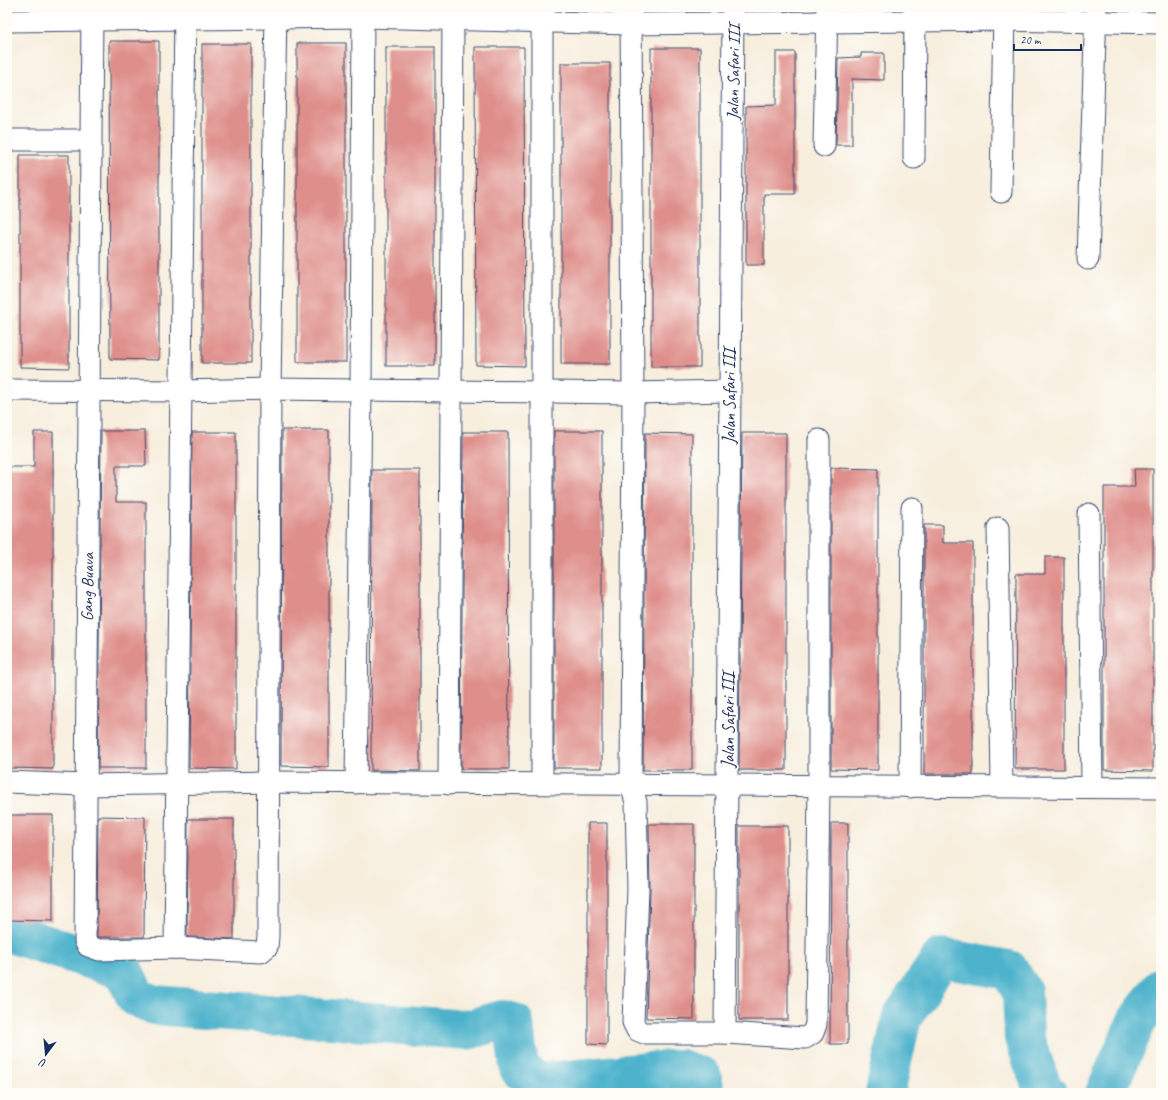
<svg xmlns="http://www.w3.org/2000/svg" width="1168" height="1100" font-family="Caveat,sans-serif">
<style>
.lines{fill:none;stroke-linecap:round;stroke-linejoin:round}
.river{stroke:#4db3cc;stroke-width:40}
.building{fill:#df8f8b}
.minor-casing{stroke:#3c4c71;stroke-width:23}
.minor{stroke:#fff;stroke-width:21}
.labels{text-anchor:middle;stroke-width:3.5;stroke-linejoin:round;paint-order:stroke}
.street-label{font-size:17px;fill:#1b2f5e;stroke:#fdfcf7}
</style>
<rect width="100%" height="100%" fill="#fdfcf7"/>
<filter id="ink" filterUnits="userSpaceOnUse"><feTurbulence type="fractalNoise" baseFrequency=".025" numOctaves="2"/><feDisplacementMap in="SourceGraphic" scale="8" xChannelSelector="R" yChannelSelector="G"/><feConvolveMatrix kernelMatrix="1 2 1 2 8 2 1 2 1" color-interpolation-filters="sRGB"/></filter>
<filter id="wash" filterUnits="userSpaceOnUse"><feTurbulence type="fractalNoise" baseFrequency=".012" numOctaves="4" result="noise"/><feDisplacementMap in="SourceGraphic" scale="16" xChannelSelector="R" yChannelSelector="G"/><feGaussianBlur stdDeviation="0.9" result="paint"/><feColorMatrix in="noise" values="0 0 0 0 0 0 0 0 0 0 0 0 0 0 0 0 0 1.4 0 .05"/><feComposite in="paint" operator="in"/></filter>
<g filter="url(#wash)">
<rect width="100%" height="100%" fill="#f7eedd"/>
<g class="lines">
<g class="river">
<polyline points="7,932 123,970 136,997 154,1005 467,1030 502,1020 514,1023 519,1068 538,1083 680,1069 702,1077 705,1093"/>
<polyline points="885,1093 902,1017 941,958 1009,970 1022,991 1024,1038 1044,1092 1047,1093"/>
<polyline points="1105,1093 1137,1021 1161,988"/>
</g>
</g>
<g id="blocks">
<g class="building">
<polygon points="109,41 159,41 159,360 110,359"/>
<rect x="297" y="43" width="49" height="319"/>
<rect x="202" y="44" width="49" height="319"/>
<rect x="386" y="47" width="49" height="319"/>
<polygon points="475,47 524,47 525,366 476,365"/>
<rect x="651" y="48" width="49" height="319"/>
<polygon points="776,52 795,52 795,194 764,194 764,265 746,265 746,106 776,105"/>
<polygon points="861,53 884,53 884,80 852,79 852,145 836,145 838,58 861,57"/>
<rect x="561" y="63" width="49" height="301"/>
<polygon points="20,155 69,155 69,368 20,367"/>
<polygon points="282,430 329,430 329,767 281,766"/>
<polygon points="101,431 145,431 146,466 116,466 116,502 146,502 146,768 98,768"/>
<rect x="554" y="431" width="48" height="337"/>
<polygon points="34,432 53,432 53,769 7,768 7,467 34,467"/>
<polygon points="192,432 236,432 236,769 189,768"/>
<polygon points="463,432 508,432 509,769 461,769"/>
<polygon points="645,433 692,434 692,770 643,770"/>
<polygon points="742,433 786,433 786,770 739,770"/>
<polygon points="831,468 878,469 878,770 831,769"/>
<polygon points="1134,469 1153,469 1153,771 1104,770 1104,487 1135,487"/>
<polygon points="372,470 420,470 420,771 371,770"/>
<polygon points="924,525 943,525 943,543 973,543 973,774 924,774"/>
<polygon points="1045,557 1064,557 1064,769 1015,769 1016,574 1045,574"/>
<polygon points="7,815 53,815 53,921 7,920"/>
<polygon points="98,816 145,817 144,937 97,937"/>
<polygon points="188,819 234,819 234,939 187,937"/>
<polygon points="588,823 607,823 607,1045 588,1044"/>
<polygon points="831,823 848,823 848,1044 830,1044"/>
<polygon points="649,824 694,824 694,1019 646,1018 650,889"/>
<rect x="739" y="826" width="49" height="194"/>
</g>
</g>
</g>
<g filter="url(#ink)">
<use href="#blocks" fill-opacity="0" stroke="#3c4c71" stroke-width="1"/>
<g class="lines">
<g class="minor-casing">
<g id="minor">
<polyline points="92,7 85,941 88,946 99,950 175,948 261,952 267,947 268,936 270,389 276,7"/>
<polyline points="542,7 542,783"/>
<polyline points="631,7 633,393 631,785 636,802 638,889 633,1022 637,1030 644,1033 725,1033 805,1038 813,1033 816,1024 819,786 819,440"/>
<polyline points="7,21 363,17 631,24 1004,20 1161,23"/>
<polyline points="7,140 90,140"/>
<polyline points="824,146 827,7"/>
<polyline points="914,158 915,7"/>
<polyline points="1001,192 1004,8"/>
<polyline points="1088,259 1096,7"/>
<polyline points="7,390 180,391 270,389 633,393 729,391"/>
<polyline points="1089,514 1092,787"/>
<polyline points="998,528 1002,786"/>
<polyline points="7,782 85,785 269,782 1161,788"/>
<polyline points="356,783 361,391 363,7"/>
<polyline points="449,784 453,7"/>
<polyline points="910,787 912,508"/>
<polyline points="175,948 185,7"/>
<polyline points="725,1033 733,7"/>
</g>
</g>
<use href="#minor" class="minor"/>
</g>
</g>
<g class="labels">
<g class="street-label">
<text transform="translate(733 72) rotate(-89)" y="6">Jalan Safari III</text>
<text transform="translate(729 396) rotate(-90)" y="6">Jalan Safari III</text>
<text transform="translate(87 587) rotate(-89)" y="6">Gang Buava</text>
<text transform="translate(728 720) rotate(-90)" y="6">Jalan Safari III</text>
</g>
</g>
<rect width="1168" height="1100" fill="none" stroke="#fdfcf7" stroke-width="24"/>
<g transform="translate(46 1054) rotate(196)" stroke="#fdfcf7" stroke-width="3" paint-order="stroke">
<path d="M0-3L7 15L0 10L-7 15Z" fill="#1b2f5e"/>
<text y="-6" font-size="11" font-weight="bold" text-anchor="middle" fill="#1b2f5e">U</text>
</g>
<path d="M1014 44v6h67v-6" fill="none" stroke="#1b2f5e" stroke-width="2"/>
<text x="1020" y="44" font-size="12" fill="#1b2f5e" stroke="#fdfcf7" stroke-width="3" paint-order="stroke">20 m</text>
</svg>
